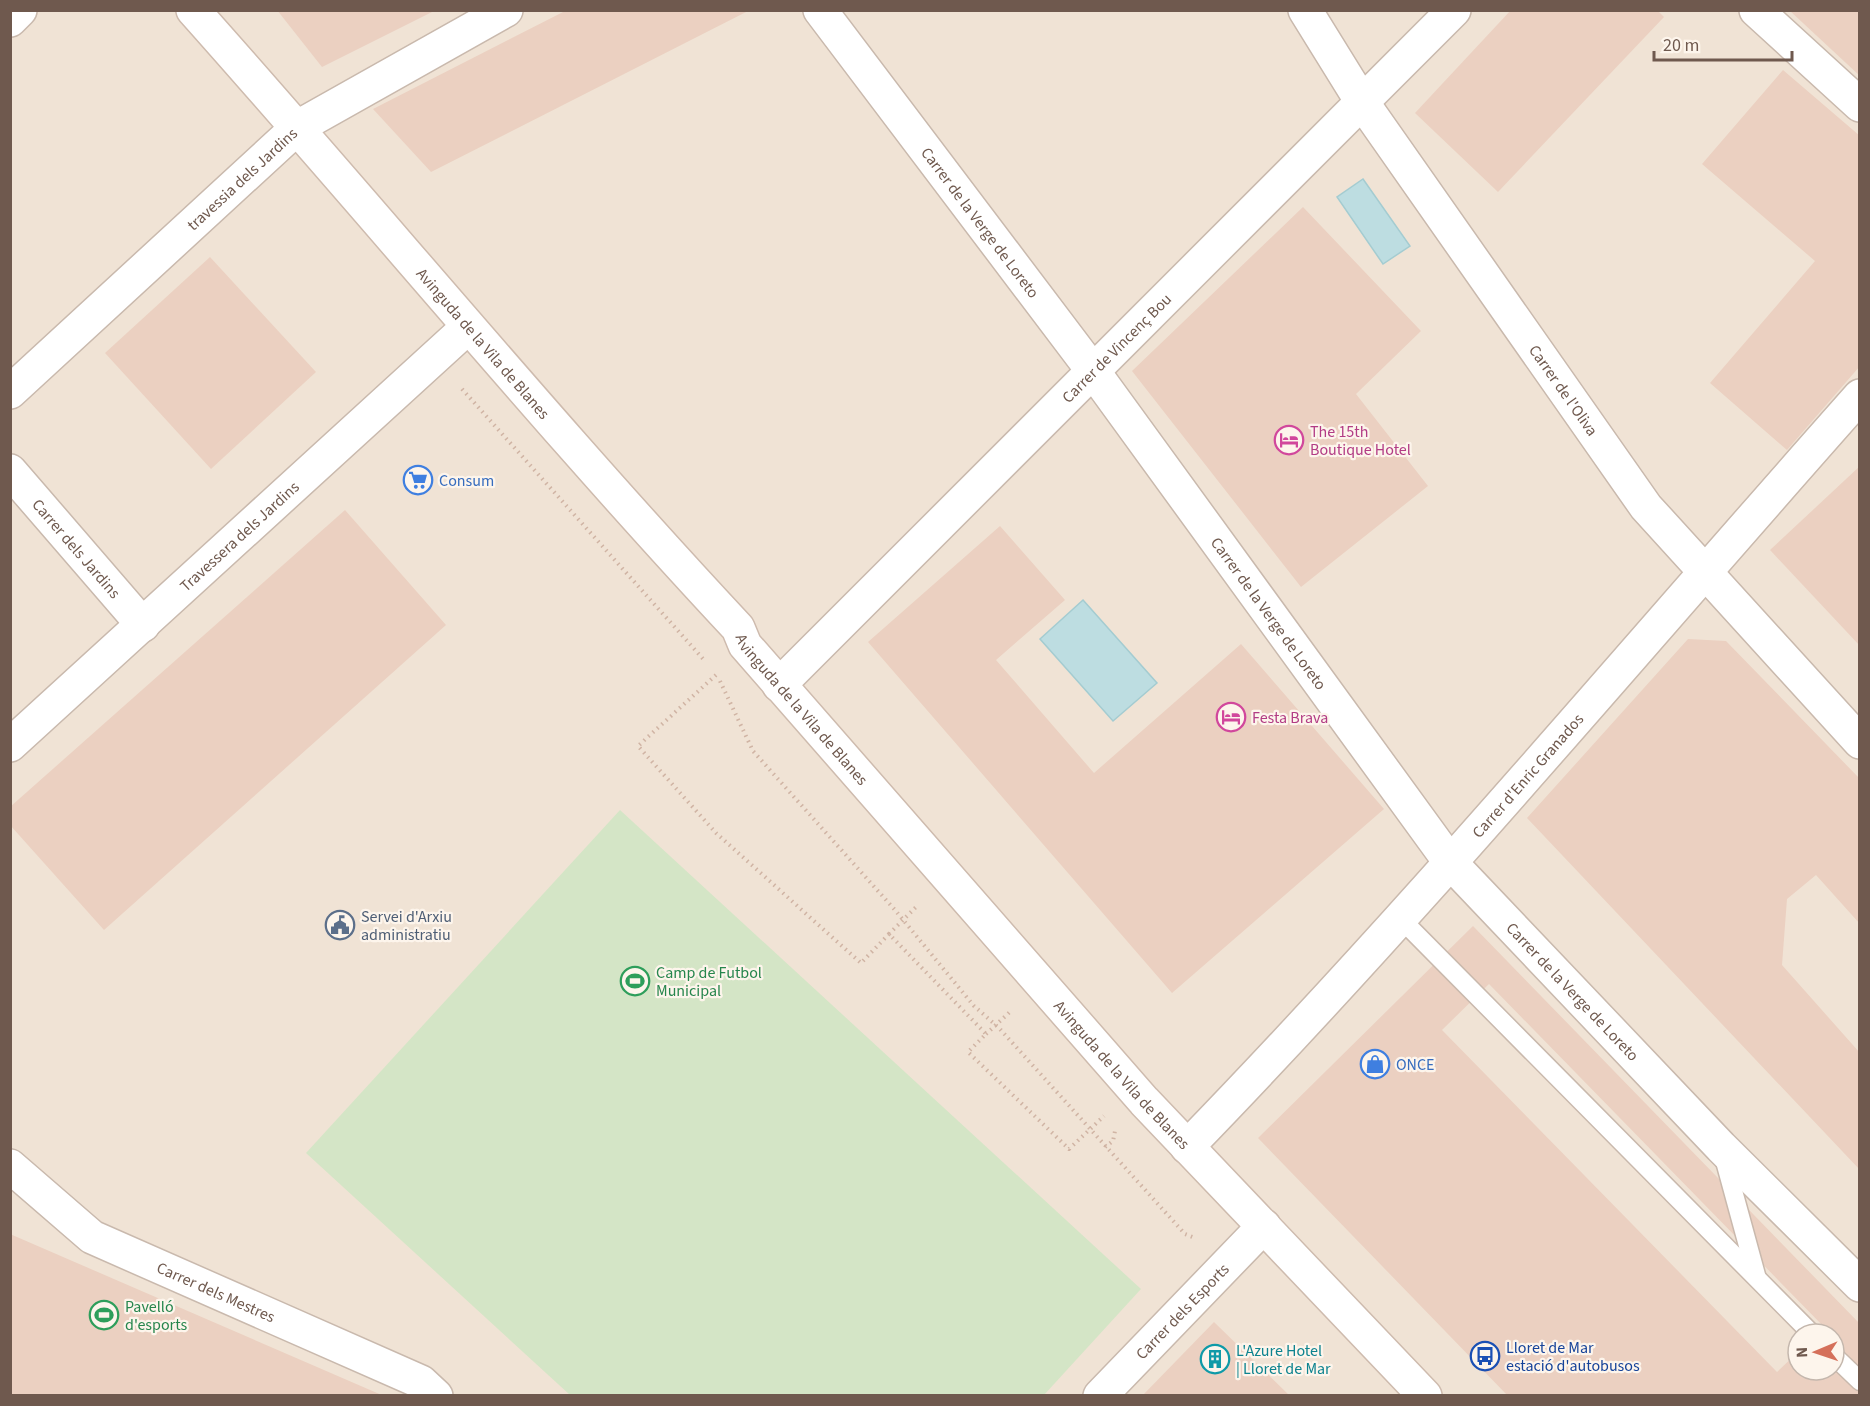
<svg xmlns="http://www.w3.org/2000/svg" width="1870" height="1406" font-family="'Source Sans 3',sans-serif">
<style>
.residential{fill:#f0e3d5;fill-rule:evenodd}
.green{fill:#d4e5c6}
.water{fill:#bddde1;stroke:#a4ccd1;stroke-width:1.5}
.building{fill:#ebd0c1;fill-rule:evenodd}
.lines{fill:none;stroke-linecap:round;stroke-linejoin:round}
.lane-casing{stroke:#c9b9ad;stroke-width:21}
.street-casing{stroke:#c9b9ad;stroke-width:36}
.secondary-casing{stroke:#cebbae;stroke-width:36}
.path{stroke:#d0b4a4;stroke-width:4;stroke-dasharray:1.5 4.5;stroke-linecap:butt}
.lane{stroke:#fff;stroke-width:18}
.street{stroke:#fff;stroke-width:33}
.secondary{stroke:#fff;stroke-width:33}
.labels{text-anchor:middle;stroke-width:4.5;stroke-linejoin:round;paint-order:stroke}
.street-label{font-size:16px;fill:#6f594e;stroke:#fdf5ec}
.hotel-label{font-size:16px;fill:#b23c85;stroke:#fdf5ec;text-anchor:start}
.shop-label{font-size:16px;fill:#366cbe;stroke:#fdf5ec;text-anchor:start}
.service-label{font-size:16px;fill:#4e5e75;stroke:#fdf5ec;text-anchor:start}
.leisure-label{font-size:16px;fill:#27864d;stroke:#fdf5ec;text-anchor:start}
.transit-label{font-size:16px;fill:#164399;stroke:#fdf5ec;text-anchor:start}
.culture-label{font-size:16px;fill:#0d838f;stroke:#fdf5ec;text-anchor:start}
</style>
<rect width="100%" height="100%" fill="#f9f1e6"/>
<path class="residential" d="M10,11H1859V1395H11ZM1798,1334H1834V1370H1798Z"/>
<polygon class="green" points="620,810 1141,1289 1044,1395 570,1395 306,1153"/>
<g class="water">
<polygon points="1363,179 1410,246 1383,264 1337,197"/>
<polygon points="1083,600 1157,683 1113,721 1040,639"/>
</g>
<g class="building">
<polygon points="277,10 436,10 322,67"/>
<polygon points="567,10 750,10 431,172 373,109"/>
<polygon points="1511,10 1657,10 1664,17 1498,192 1415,113"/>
<polygon points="1789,10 1860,10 1860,76"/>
<polygon points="1783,70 1860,136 1860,366 1787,450 1710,383 1815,261 1702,164"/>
<polygon points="1303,207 1421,331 1356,394 1428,486 1301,587 1132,371"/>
<polygon points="210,257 316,372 211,469 105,353"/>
<polygon points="1860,466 1860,646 1770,550"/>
<polygon points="345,510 446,625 104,930 10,825 10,807"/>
<polygon points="1000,526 1065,600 996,660 1094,773 1241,644 1384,809 1172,993 868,642"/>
<polygon points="1688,639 1726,641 1860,779 1860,924 1816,875 1787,899 1782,965 1860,1053 1860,1170 1527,818"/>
<path d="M1473,926L1860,1324V1396H1508L1258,1138ZM1489,984L1824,1327L1817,1334H1834V1370H1798V1352L1777,1372L1442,1030Z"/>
<polygon points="10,1234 384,1396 10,1396"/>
<polygon points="1214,1322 1290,1396 1142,1396"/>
</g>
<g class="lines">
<g class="lane-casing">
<g id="lane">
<polyline points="1401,919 1812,1334"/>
<polyline points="1723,1154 1756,1275"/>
<polyline points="1834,1356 1860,1381"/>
</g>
</g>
<g class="street-casing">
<g id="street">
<path id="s1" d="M820,10L1093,371L1450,862L1721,1147L1860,1285"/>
<path id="s2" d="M1305,10L1362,102L1646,507L1860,742"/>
<polyline points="1756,10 1860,105"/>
<polyline points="10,20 20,10"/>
<path id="s3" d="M10,392L298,127L506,10"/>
<path id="s4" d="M10,471L143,625"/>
<path id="s5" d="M779,685L1454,10"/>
<path id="s6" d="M10,745L468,327"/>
<path id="s7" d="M1187,1147C1421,906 1636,648 1860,396"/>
<path id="s8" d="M10,1166L92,1237L421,1382L436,1396"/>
<path id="s9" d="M1100,1396L1264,1226"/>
</g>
</g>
<g class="secondary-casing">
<g id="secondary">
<path id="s10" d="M193,10C376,215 550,427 738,628L745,645L1144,1101L1425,1396"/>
</g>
</g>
<g class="path">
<polyline points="462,389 705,661"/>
<polyline points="716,675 638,746 716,833 861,963 889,934 986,1034 968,1052 1069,1149 1104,1116"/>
<polyline points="720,681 753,751 895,910 974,1006 999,1028 1185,1234 1195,1238"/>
<polyline points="889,934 918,905"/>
<polyline points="986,1034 1012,1010"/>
<polyline points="1105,1147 1113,1141 1115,1131"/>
</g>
<use href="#lane" class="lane"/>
<use href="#street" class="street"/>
<use href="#secondary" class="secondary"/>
</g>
<defs>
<g id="hotel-ring" transform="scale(1.5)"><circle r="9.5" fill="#fdf5ec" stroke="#d1479c" stroke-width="1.5"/><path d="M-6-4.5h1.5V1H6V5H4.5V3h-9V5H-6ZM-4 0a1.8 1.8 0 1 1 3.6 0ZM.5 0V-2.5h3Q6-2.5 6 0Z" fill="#d1479c"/></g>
<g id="supermarket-ring" transform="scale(1.5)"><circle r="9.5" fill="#fdf5ec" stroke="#3f7fe0" stroke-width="1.5"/><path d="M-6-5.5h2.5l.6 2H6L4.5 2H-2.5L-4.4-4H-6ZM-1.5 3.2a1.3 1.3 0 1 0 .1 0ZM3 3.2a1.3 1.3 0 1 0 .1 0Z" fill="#3f7fe0"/></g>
<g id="civic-ring" transform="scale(1.5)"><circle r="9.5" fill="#fdf5ec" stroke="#5c6f8a" stroke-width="1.5"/><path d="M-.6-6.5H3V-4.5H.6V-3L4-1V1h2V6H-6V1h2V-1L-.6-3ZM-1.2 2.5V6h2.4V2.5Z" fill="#5c6f8a"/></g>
<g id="stadium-ring" transform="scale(1.5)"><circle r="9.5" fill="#fdf5ec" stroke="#2e9e5b" stroke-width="1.5"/><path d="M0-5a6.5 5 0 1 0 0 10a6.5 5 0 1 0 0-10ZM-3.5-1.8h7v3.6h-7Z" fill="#2e9e5b"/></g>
<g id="shop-ring" transform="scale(1.5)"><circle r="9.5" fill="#fdf5ec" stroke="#3f7fe0" stroke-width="1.5"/><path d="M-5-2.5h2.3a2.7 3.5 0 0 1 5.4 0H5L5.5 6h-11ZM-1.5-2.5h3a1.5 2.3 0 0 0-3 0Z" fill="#3f7fe0"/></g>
<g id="bus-ring" transform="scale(1.5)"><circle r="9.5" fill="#fdf5ec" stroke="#1a4fb4" stroke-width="1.5"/><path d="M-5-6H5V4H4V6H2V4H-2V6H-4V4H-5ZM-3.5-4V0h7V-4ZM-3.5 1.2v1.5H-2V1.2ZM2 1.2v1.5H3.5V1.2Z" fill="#1a4fb4"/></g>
<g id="building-ring" transform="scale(1.5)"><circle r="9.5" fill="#fdf5ec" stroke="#0f9aa8" stroke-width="1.5"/><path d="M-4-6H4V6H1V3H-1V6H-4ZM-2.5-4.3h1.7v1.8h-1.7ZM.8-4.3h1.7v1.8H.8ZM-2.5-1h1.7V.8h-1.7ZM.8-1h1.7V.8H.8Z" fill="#0f9aa8"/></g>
</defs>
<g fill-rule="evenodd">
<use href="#hotel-ring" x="1289" y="440"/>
<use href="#supermarket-ring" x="418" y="480"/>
<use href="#hotel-ring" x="1231" y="717"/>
<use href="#civic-ring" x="340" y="925"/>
<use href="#stadium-ring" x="635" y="981"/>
<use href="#shop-ring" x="1375" y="1064"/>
<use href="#stadium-ring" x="104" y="1315"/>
<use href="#bus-ring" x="1485" y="1356"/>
<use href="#building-ring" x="1215" y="1359"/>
</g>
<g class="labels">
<g class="street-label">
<text dy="6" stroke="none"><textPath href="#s3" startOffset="315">travessia dels Jardins</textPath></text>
<text dy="6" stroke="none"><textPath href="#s1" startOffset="266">Carrer de la Verge de Loreto</textPath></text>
<text dy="6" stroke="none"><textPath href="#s10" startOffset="442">Avinguda de la Vila de Blanes</textPath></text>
<text dy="6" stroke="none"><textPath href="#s5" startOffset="477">Carrer de Vincenç Bou</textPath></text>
<text dy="6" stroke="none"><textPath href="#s2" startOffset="460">Carrer de l'Oliva</textPath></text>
<text dy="6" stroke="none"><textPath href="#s6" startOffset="310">Travessera dels Jardins</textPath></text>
<text dy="6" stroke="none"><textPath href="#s4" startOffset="102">Carrer dels Jardins</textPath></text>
<text dy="6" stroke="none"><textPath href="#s1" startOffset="752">Carrer de la Verge de Loreto</textPath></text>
<text dy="6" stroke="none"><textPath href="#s10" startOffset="928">Avinguda de la Vila de Blanes</textPath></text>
<text dy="6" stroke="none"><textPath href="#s7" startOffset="504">Carrer d'Enric Granados</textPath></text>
<text dy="6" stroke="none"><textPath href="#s1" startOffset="1238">Carrer de la Verge de Loreto</textPath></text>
<text dy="6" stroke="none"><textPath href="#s10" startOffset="1414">Avinguda de la Vila de Blanes</textPath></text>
<text dy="6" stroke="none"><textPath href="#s8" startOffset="244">Carrer dels Mestres</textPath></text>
<text dy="6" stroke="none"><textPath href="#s9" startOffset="118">Carrer dels Esports</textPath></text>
</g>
<g class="hotel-label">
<text x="1310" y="437">The 15th<tspan x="1310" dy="18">Boutique Hotel</tspan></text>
<text x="1252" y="723">Festa Brava</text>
</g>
<g class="shop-label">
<text x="439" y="486">Consum</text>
<text x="1396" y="1070">ONCE</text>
</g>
<g class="service-label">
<text x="361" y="922">Servei d'Arxiu<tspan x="361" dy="18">administratiu</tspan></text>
</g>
<g class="leisure-label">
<text x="656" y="978">Camp de Futbol<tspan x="656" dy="18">Municipal</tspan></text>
<text x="125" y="1312">Pavelló<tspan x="125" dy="18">d'esports</tspan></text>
</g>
<g class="transit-label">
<text x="1506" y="1353">Lloret de Mar<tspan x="1506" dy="18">estació d'autobusos</tspan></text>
</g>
<g class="culture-label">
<text x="1236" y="1356">L'Azure Hotel<tspan x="1236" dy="18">| Lloret de Mar</tspan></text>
</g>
</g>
<rect width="1870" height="1406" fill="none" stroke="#6f594e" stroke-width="24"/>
<g transform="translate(1816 1352) rotate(268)"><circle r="28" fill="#fdf5ec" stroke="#c4b7ad" stroke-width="1.5"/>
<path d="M0-4.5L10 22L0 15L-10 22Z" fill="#d5705a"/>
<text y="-9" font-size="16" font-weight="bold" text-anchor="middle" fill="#6f594e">N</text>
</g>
<path d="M1654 51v9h138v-9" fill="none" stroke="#6f594e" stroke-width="3"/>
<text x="1663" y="51" font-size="18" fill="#6f594e" stroke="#fdf5ec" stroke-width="4.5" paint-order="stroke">20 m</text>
</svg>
